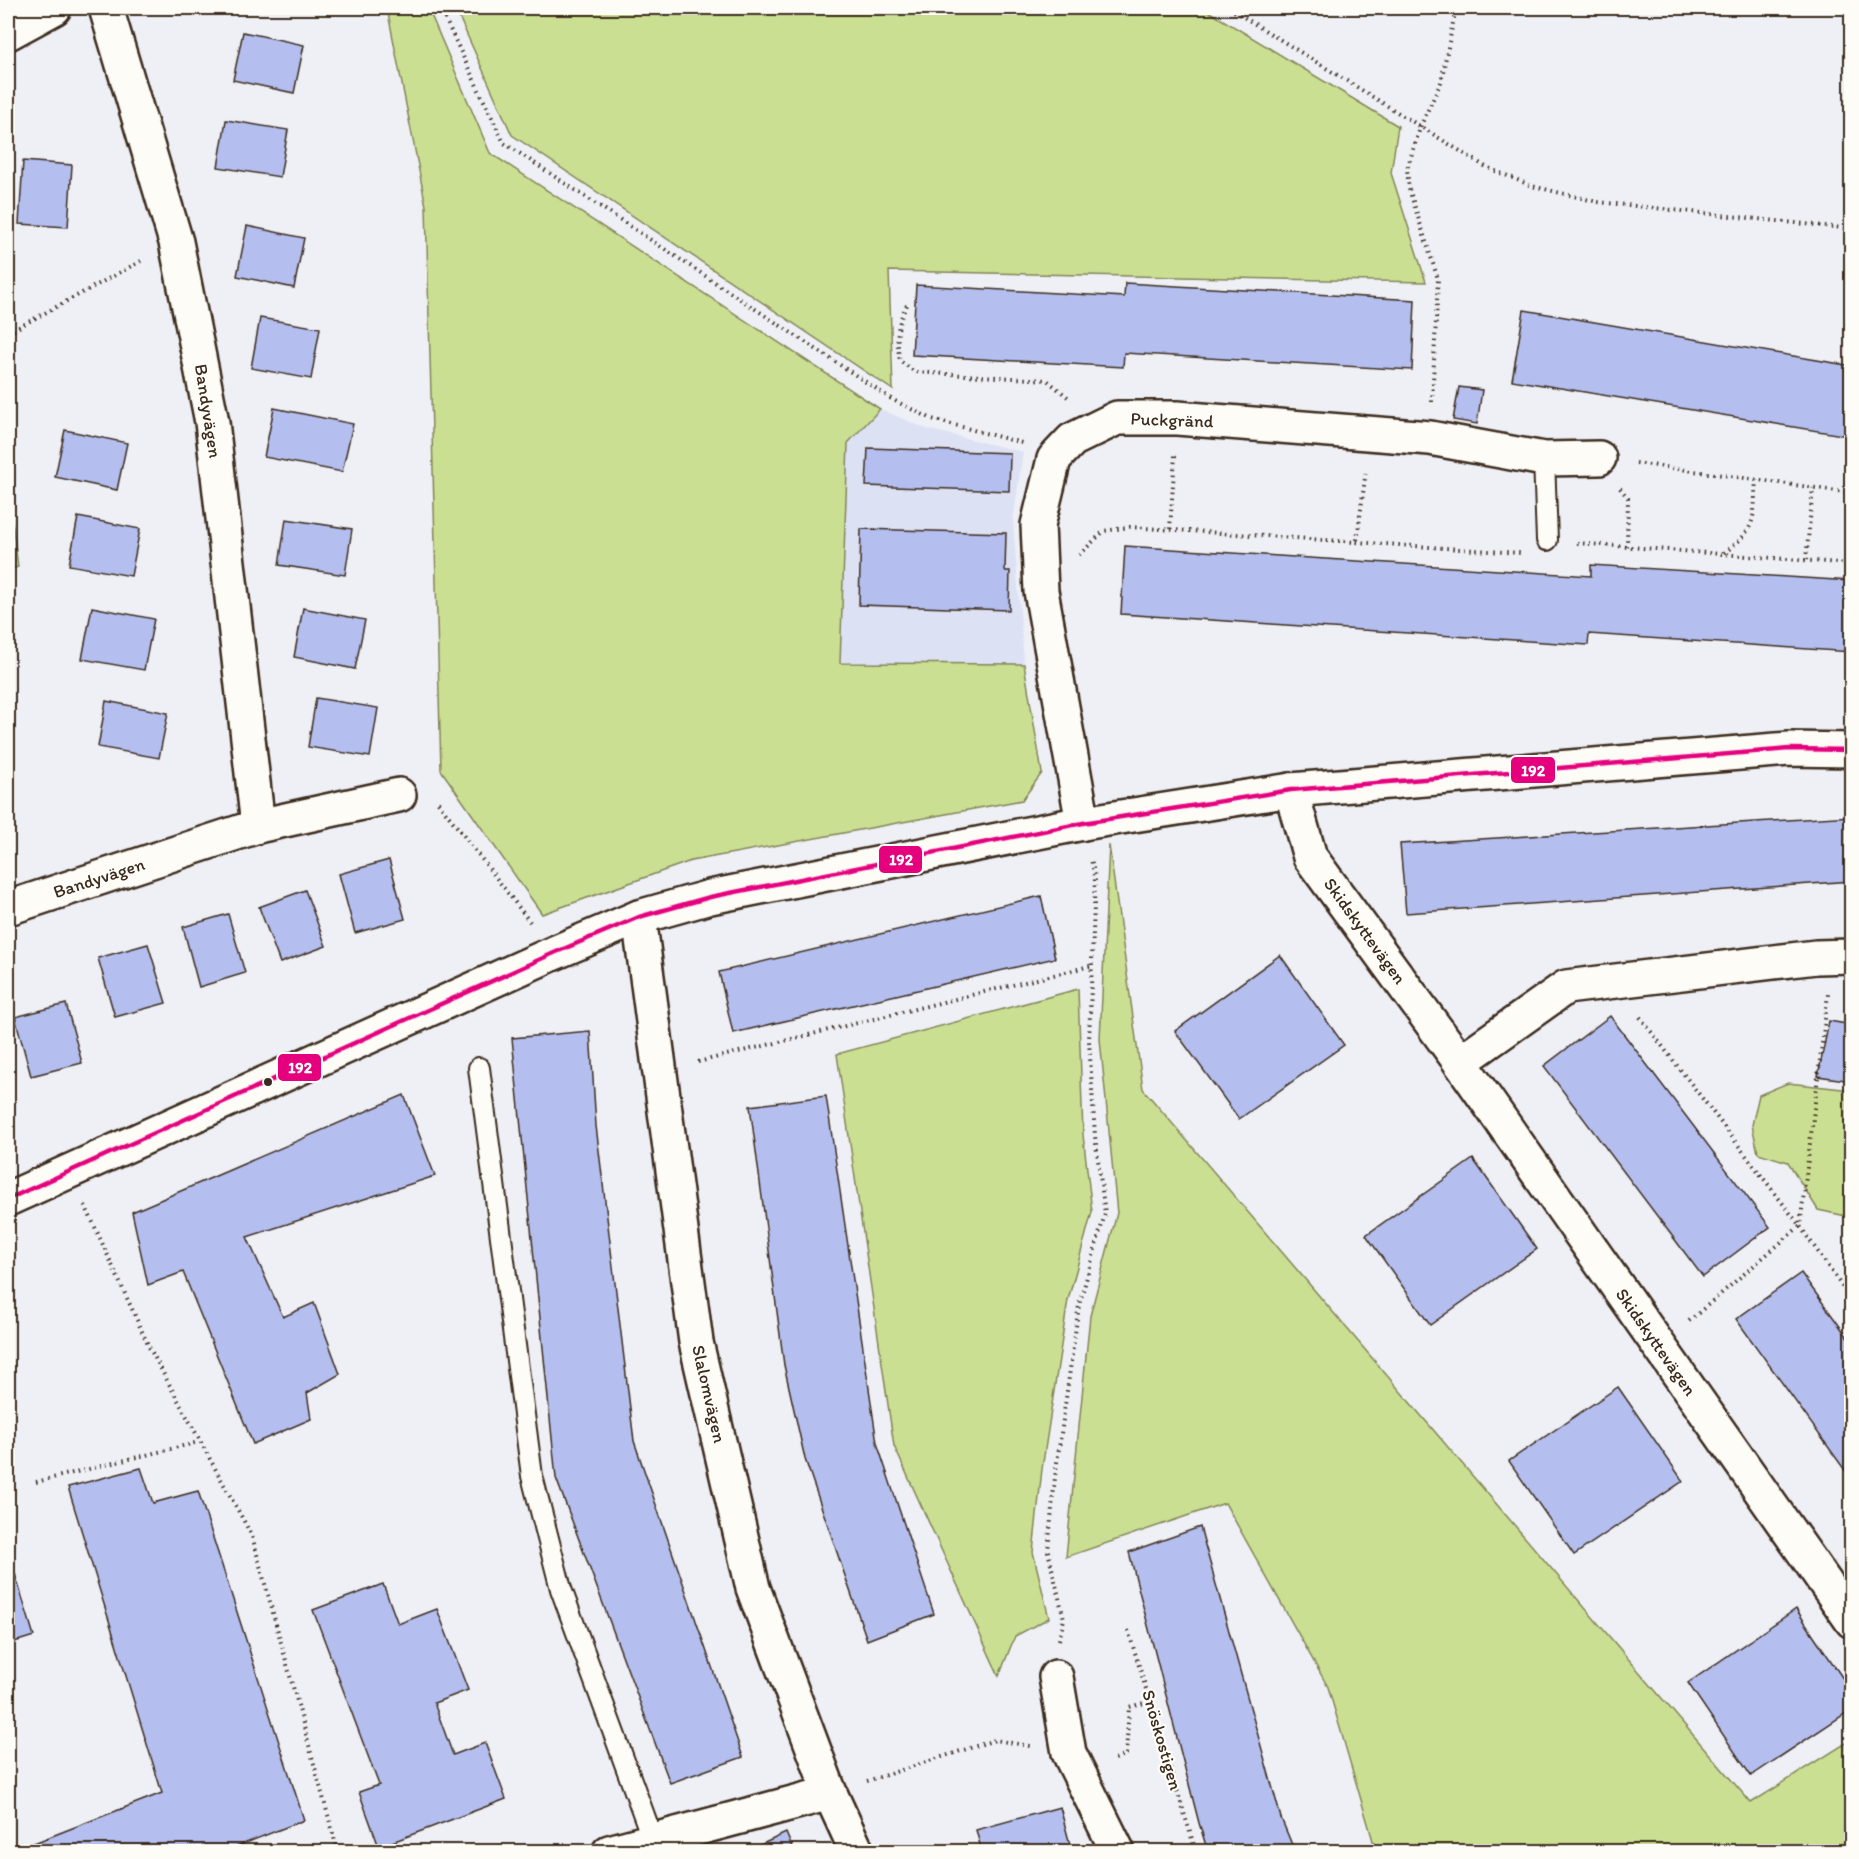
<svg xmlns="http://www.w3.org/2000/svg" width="1859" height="1859" font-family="Itim,sans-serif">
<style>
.built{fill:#dde1f4}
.green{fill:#cbdf93;stroke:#838458;stroke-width:1.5}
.building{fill:#b4bff0;stroke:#3b2a1e;stroke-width:1.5}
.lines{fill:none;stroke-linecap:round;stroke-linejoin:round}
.service-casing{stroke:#3b2a1e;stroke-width:24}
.minor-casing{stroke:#3b2a1e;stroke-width:38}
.tertiary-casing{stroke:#3b2a1e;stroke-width:38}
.path{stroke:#3b2a1e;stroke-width:4;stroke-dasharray:1.5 4.5;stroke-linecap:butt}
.service{stroke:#fdfcf7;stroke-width:20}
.minor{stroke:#fdfcf7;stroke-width:33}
.tertiary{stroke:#fdfcf7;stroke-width:33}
.bus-1-casing{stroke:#fdfcf7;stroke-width:9}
.bus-1{stroke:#e5007d;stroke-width:4.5}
.bus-dot{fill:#3b2a1e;stroke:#fdfcf7;stroke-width:2}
.labels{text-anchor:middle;stroke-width:4.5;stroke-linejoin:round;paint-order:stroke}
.street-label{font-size:18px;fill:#3b2a1e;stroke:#fdfcf7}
.line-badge{stroke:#fdfcf7;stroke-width:2}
.badge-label{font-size:16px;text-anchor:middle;font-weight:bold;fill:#fff}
</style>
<rect width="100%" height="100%" fill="#eef0f6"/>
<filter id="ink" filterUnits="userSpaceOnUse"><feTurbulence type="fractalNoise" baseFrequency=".0167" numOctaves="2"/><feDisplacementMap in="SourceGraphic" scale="12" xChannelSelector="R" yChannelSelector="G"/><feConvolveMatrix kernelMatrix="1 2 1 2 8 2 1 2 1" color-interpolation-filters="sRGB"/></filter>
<g filter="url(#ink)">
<polygon class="built" points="880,409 927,429 1023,452 1013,521 1024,664 839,663 848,443"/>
<g class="green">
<polygon points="387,8 428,8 490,153 880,409 848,443 840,663 1024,664 1042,773 1022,800 691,861 542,914 441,770 426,206"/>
<polygon points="455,8 1203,8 1398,126 1391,173 1426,282 889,271 893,390 512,135"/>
<polygon points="8,488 18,567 8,570"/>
<polygon points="1109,845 1143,1089 1751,1803 1846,1743 1851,1753 1851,1851 1376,1851 1328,1687 1225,1503 1066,1557 1090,1316 1117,1213 1100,1039"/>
<polygon points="1078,989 1083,1135 1092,1212 1068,1300 1042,1469 1033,1552 1049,1618 1015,1636 999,1676 894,1446 837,1054"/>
<polygon points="1788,1083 1851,1090 1851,1217 1818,1210 1788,1162 1758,1153 1752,1125 1759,1095"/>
</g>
<g class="building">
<polygon points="243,32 304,45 294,93 233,80"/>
<polygon points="226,120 288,130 280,177 218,167"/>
<polygon points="23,161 72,165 68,227 19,224"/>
<polygon points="247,226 304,238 294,288 237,276"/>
<polygon points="1125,283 1415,300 1412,370 1124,353 1123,367 912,355 916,285 1124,297"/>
<polygon points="1524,310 1852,366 1852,423 1848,436 1512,380"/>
<polygon points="260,318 320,328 311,379 251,368"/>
<polygon points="1459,387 1482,390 1477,424 1453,420"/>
<polygon points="274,408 353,424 342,472 264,457"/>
<polygon points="65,430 127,443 117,490 55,477"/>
<polygon points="868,448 1010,453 1009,491 866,486"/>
<polygon points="78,517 140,529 131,576 69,565"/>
<polygon points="286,519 352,529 345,575 279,565"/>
<polygon points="861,529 1006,533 1005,571 1010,571 1009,610 859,605"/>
<polygon points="1125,546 1591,576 1591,565 1852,581 1852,652 1589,634 1588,645 1121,614"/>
<polygon points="92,607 154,619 144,670 82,659"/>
<polygon points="303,608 365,620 355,669 294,657"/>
<polygon points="316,698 378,708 370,757 308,747"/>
<polygon points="106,701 168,713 159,758 98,747"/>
<polygon points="1852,816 1852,881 1406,913 1400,844"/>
<polygon points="389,860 405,919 355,933 339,874"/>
<polygon points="305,890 326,946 280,963 259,907"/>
<polygon points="1041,896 1055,958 733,1033 719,972"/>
<polygon points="228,914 245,973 199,987 183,927"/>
<polygon points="148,944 166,1003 115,1017 98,958"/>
<polygon points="1280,955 1344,1045 1239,1119 1175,1031"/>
<polygon points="66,1004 82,1063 31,1076 15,1017"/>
<polygon points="1610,1016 1770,1227 1703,1277 1544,1066"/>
<polygon points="1829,1021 1852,1025 1852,1081 1818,1076"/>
<polygon points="590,1031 596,1126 634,1441 743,1757 670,1783 556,1478 512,1038"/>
<polygon points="404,1095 435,1176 247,1237 283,1317 314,1303 340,1374 307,1393 311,1419 253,1444 183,1272 148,1285 132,1212"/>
<polygon points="826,1096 877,1443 934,1614 867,1640 805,1459 784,1365 750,1106"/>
<polygon points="1473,1159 1537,1249 1430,1325 1366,1235"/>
<polygon points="1801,1273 1852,1343 1852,1480 1736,1319"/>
<polygon points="1618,1387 1683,1481 1574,1555 1509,1461"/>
<polygon points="141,1468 153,1503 198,1491 304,1820 223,1852 11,1852 162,1793 68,1487"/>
<polygon points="1200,1527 1281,1818 1295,1852 1208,1852 1199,1823 1129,1552"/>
<polygon points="8,1551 34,1636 8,1644"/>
<polygon points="383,1584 398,1624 437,1609 468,1690 434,1703 453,1755 485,1743 506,1799 379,1847 359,1792 379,1785 313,1610"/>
<polygon points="1796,1609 1852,1692 1852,1709 1751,1776 1688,1683"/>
<polygon points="1060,1807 1072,1852 982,1852 976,1830"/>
<polygon points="786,1833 794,1852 745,1852"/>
</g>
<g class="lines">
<g class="service-casing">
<g id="service">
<polyline points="1544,459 1547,540"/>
<polyline points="479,1068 532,1476 561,1589 653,1840"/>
</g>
</g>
<g class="minor-casing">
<g id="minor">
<polyline points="106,8 176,242 212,422 258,826"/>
<polyline points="8,33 54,8"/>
<polyline points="1291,790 1310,857 1460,1062 1852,1621"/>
<polyline points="1083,823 1041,591 1038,525 1054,459 1072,440 1117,418 1177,418 1430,438 1544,459 1599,458"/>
<polyline points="8,908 258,826 399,795"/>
<polyline points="639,917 696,1342 753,1588 830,1793 857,1852"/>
<polyline points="1460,1062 1566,987 1816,957 1852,956"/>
<polyline points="1056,1677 1069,1753 1118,1852"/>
<polyline points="609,1852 830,1793"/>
</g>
</g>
<g class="tertiary-casing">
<polyline id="tertiary" points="8,1199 554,953 639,917 710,897 1083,823 1291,790 1789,749 1852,750"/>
</g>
<g class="path">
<polyline points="440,8 504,143 893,400 932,419 1022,443"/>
<polyline points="1229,8 1486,167 1532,186 1598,202 1852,229"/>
<path d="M907,305C896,325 896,338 900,361L915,372L1047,380L1070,399"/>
<polyline points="8,333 141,261"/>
<polyline points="1432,402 1438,279 1409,189 1407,169 1421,125 1441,82 1456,8"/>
<polyline points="1636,463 1852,493"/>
<polyline points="1620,488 1628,498 1627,547"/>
<polyline points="1170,529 1175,455"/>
<polyline points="1357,540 1366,470"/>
<polyline points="1577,543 1852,564"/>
<path d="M1724,553C1758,528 1753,520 1756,480"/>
<polyline points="1079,555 1104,531 1130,527 1520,553"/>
<polyline points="1806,560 1813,488"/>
<polyline points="438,802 530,922"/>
<polyline points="1640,1017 1800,1226 1852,1301"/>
<polyline points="698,1062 1090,966"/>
<polyline points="85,1205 150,1349 252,1536 338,1852"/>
<polyline points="1689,1321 1800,1226 1828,994"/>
<polyline points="36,1482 199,1442"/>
<polyline points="1128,1630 1196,1852"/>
<polyline points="1059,1640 1064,1619 1048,1551 1055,1477 1079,1305 1105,1214 1095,1136 1089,1041 1095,878 1091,859"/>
<polyline points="1115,1759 1126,1754 1129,1707 1152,1701"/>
<polyline points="867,1781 995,1740 1030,1746"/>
</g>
<use href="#service" class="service"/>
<use href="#minor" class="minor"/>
<use href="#tertiary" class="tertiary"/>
<g class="bus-1-casing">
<polyline id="bus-1" points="8,1199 554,953 639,917 710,897 1083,823 1291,790 1789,749 1852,750"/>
</g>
<use href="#bus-1" class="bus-1"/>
</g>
</g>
<circle class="bus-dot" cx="268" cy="1082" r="5"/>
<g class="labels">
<g class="street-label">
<text transform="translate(208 411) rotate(81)" y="6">Bandyvägen</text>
<text transform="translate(1172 420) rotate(2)" y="6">Puckgränd</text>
<text transform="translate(99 878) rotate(-18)" y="6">Bandyvägen</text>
<text transform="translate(1365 931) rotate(54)" y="6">Skidskyttevägen</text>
<text transform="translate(1656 1342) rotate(55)" y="6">Skidskyttevägen</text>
<text transform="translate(709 1394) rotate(77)" y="6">Slalomvägen</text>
<text transform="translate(1162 1740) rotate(74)" y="6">Snöskostigen</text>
</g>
</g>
<g class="line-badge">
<rect x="1510" y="756" width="46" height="28" rx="6" fill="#e5007d"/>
<rect x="878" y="845" width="45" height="29" rx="6" fill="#e5007d"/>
<rect x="277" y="1053" width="45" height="29" rx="6" fill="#e5007d"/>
</g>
<g class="badge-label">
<text x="1533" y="776">192</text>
<text x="901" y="865">192</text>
<text x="300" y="1073">192</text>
</g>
<rect width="1859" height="1859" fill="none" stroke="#fdfcf7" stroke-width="30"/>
<rect x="15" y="15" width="1829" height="1829" fill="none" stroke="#3b2a1e" stroke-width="2" filter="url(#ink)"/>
</svg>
